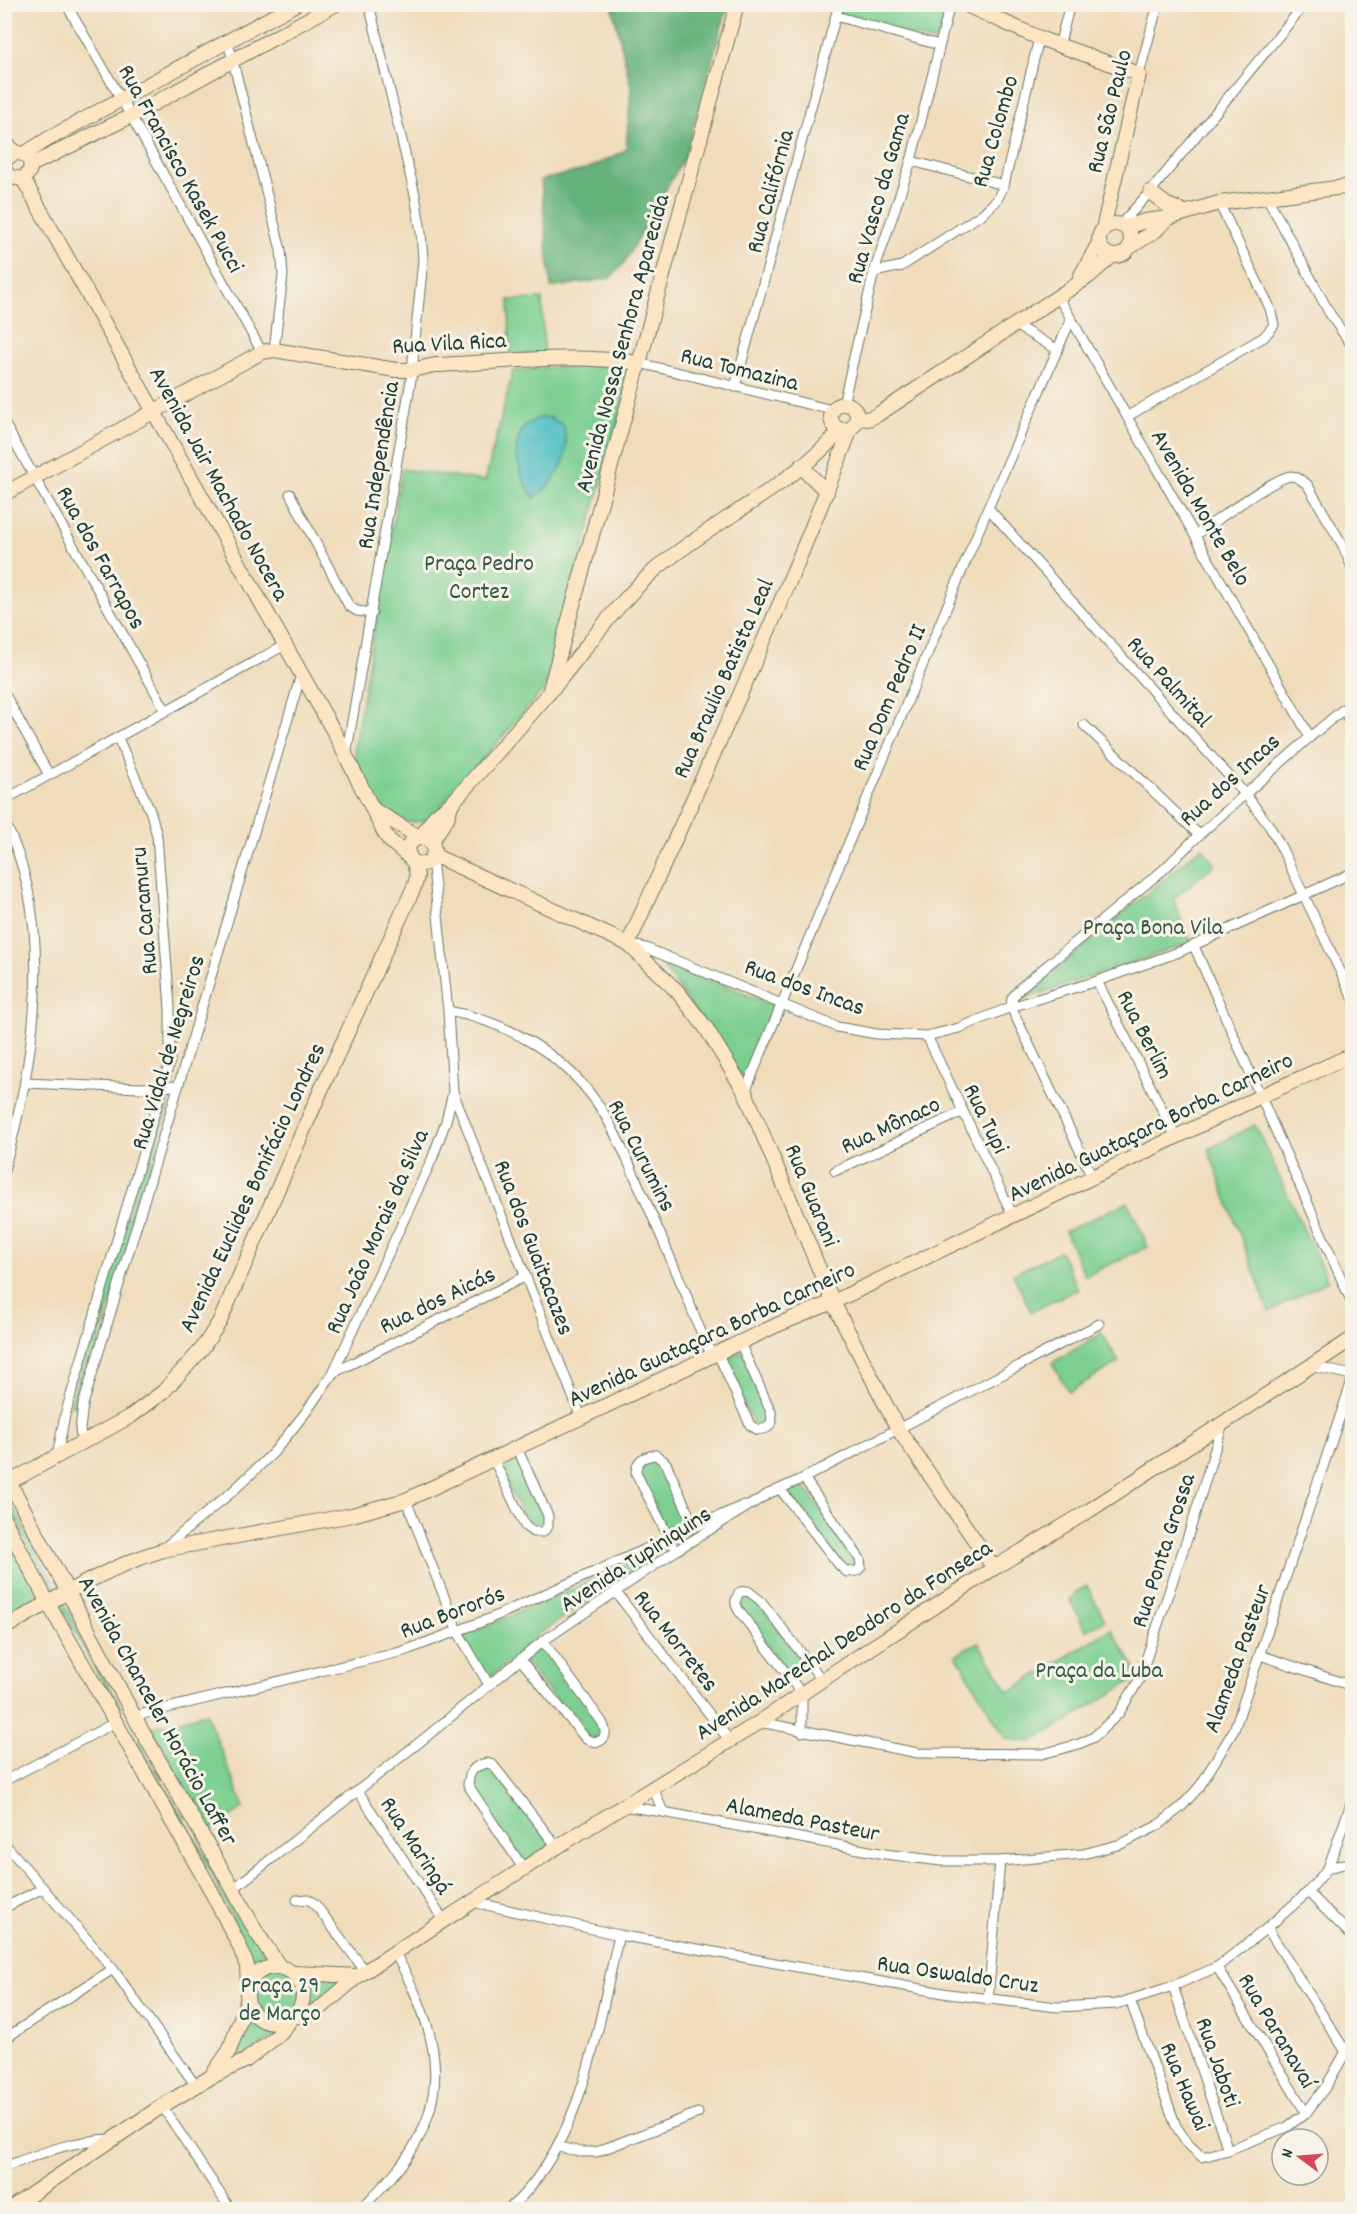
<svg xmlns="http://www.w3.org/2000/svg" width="1357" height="2214" font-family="Dekko,sans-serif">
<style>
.green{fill:#7ccf91;stroke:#4e8662;stroke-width:1.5}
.forest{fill:#65b27b;stroke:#427858;stroke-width:1.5}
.water{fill:#4ebdc3;stroke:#367d7c;stroke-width:1.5}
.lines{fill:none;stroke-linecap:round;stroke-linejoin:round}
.street-casing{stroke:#687563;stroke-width:11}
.secondary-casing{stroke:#687563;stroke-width:16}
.street{stroke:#fff;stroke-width:9}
.secondary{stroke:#fde5c4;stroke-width:14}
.labels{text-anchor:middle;stroke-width:6;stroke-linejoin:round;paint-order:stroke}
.street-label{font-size:24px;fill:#1f3d34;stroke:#f7f3e8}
.park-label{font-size:24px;fill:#325a47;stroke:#f7f3e8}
</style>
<rect width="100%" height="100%" fill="#f7f3e8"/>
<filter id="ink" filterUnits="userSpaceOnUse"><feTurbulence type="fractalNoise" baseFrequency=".0167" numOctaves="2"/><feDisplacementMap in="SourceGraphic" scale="12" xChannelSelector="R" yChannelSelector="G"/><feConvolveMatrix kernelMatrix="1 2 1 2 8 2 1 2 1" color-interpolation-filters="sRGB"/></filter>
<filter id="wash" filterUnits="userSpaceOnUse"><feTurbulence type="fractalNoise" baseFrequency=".008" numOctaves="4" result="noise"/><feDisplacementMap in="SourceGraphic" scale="24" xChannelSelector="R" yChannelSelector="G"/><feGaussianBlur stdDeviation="1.35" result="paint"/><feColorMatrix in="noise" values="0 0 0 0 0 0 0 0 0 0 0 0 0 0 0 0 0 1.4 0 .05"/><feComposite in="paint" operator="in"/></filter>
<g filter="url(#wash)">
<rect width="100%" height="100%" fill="#f0dcbb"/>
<g class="green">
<polygon points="842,5 948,5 939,43 839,15"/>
<polygon points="542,299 544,353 510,355 509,300"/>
<path d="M581,364L612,365L632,370L545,688L430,819C388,836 357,782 354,747L402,469L485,481L513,371Z"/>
<polygon points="1202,847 1215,864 1173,899 1191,943 1020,1000"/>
<polygon points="653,954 778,1008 744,1080 672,979"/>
<polygon points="167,1099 169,1104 80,1408 70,1405 162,1102"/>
<polygon points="1255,1125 1328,1281 1269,1312 1208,1149"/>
<polygon points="1128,1202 1148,1247 1085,1276 1065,1231"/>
<polygon points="1060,1251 1078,1289 1031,1312 1013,1274"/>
<polygon points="1102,1333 1119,1362 1069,1392 1052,1363"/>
<polygon points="743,1351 770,1412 770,1424 755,1427 722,1360"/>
<polygon points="521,1457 546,1514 544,1530 529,1528 499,1467"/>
<polygon points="649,1458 662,1462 687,1526 668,1535 639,1472 640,1465"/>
<polygon points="803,1485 857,1559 856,1568 850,1569 842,1564 790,1494"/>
<polygon points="7,1496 57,1589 52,1592 5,1501 5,1497"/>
<polygon points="4,1527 41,1602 4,1624"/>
<polygon points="669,1546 536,1636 601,1723 605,1730 599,1738 586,1737 518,1654 487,1680 462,1637"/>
<polygon points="1087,1586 1105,1620 1086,1631 1070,1600 1077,1591"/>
<polygon points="744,1595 753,1596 807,1667 791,1677 739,1609 739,1597"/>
<polygon points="63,1601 121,1708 118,1710 59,1603"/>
<polygon points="1111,1629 1140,1676 1032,1742 1006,1739 956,1655 978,1642 1009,1692"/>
<polygon points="206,1713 244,1807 208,1833 151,1728"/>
<path d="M138,1740L221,1883L264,1951L289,1969L352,1980L294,2027L224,2066C231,2047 245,2023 249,2003C263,1941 167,1797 135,1741Z"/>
<path d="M490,1766L552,1844L523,1865L471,1790C471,1771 472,1770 490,1766Z"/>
</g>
<polygon class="forest" points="612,5 728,5 685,156 624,263 610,278 551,288 541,180 588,169 626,150 631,87"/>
<path class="water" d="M543,417L551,418L564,426C565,434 567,443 566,451C564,468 549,489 534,498C516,474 503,427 543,417Z"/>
</g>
<g filter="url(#ink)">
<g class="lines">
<g class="street-casing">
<g id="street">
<polyline points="66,4 131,116 262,352"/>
<polyline points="836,16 939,45"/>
<polyline points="228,42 281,250 283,275 274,350"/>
<polyline points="1059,46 1070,4"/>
<polyline points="1139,74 1158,4"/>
<polyline points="911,161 1004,185"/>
<polyline points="1267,197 1330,314 1352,346"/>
<polyline points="1121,224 1150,192 1305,4"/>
<polyline points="874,272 902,266 982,214 997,200 1004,185 1039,38"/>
<polyline points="1058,296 1310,737"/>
<polyline points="1015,325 1058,350"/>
<polyline points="639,363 832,410"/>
<polyline points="735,387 839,4"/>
<polyline points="843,404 874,272 911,161 950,4"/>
<polyline points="1128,416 1264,337 1274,325 1270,308 1219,203"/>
<polyline points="4,423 166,711"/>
<polyline points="290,494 349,606 357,611 372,613"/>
<polyline points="988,508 1246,795 1270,827 1281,847 1352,996"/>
<path d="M1195,535C1213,524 1274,477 1291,476C1297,476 1302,481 1307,484L1343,546L1352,568"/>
<polyline points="4,693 49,775"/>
<polyline points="1344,709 1352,728"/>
<polyline points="1084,725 1199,835"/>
<polyline points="346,756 411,380 423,260 421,232 415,195 369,4"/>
<polyline points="4,800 285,645"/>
<path d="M4,821C57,923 34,1064 4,1170"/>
<polyline points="631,945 646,948 837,1027 877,1034 927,1036 959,1028 1011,1007 1012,998 1021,987 1163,870 1199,835 1310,737 1352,702"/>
<polyline points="1194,946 1352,1303"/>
<polyline points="1097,981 1176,1137"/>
<path d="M448,1011C509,1022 569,1057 603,1112C617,1135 628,1161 639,1186C655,1221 670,1258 686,1294C694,1315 702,1337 713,1357"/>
<polyline points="927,1036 1013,1216"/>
<polyline points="26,1083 140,1088 177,1086"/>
<polyline points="453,1092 581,1417"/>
<polyline points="745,1092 988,508 1071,319"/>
<polyline points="835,1171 962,1112"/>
<polyline points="1093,1178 1011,1007 1097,981 1179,952 1352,873"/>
<polyline points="718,1354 750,1425 758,1430 767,1428 772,1422 771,1412 740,1343"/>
<polyline points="1311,1366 1352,1375"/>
<polyline points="333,1373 526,1276"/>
<polyline points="82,1443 80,1429 83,1405 301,675"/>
<polyline points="57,1456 65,1415 170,1061 170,1008 157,836 151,813 118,738"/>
<polyline points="493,1458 525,1526 533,1532 543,1532 548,1526 548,1516 517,1448"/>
<polyline points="780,1489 840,1566 847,1572 857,1571 861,1567 860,1559 804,1478"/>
<polyline points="406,1500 458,1632 489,1685"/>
<path d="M672,1544L636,1473C636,1460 644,1456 656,1455L666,1463L694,1526"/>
<polyline points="164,1548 233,1491 274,1452 306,1412 333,1373 432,1159 446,1121 453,1092 448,1011 432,858"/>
<polyline points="615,1591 730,1741"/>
<polyline points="1260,1655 1352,1686"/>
<path d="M520,1659L586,1739C601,1746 610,1738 602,1722L543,1641"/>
<polyline points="134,1716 404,1651 489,1619 744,1505"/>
<polyline points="760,1722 918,1753 1042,1754 1079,1744 1094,1737 1119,1713 1139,1680 1190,1530 1223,1423"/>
<path d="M802,1732V1694L739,1611C735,1604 734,1600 740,1592L748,1591L761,1601L822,1680"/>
<polyline points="4,1781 116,1722"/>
<polyline points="653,1787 663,1812"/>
<polyline points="358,1791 444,1921"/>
<polyline points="623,1806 663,1812 885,1854 941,1861 1000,1861 1083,1854 1121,1844 1159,1825 1182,1806 1200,1786 1234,1730 1352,1381"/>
<polyline points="4,1843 113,1969 196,2086"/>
<path d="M523,1868L468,1785C469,1772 473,1766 487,1763L493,1765L557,1847"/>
<polyline points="1328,1868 1352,1862"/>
<polyline points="233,1889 426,1737 543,1641 677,1550 768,1494 804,1478 1099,1324"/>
<polyline points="1308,1892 1352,1936"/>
<polyline points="297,1900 308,1899 315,1904 366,1972"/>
<polyline points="473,1902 619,1935 949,1994 1057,2007 1117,2004 1173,1986 1217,1967 1267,1928 1308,1892 1328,1868 1352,1801"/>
<polyline points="4,1908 43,1888"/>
<polyline points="1267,1928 1346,2052"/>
<polyline points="1217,1967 1306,2113"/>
<polyline points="1173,1986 1228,2150"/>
<polyline points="988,2000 1000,1861"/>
<polyline points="1130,2000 1176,2126 1188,2144 1202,2157 1228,2150 1287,2127 1306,2113 1327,2085 1352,2041"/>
<polyline points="4,2039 113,1969"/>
<polyline points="162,2106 231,2210"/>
<polyline points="559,2147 581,2152 596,2152 698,2113"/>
<path d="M4,2167C39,2154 73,2140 111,2139"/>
<path d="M360,2210C380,2189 402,2168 416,2143C454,2076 428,2014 395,1953"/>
<path d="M508,2210C583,2144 597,2028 619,1935"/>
</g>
</g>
<g class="secondary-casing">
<g id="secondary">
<polyline points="964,4 1039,38 1139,74 1103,229"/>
<polyline points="4,142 17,153"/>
<polyline points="24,154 48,139 296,4"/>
<path d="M4,163C16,141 44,161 23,179L10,177L4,170"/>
<polyline points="31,165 131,116 336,4"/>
<polyline points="23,179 334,732 384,832 389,840 409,857"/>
<polyline points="1150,192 1167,205 1185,212"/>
<circle cx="1115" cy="240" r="16"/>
<polyline points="1126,227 1145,221 1168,218 1219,203 1352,186"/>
<polyline points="1130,247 1155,231 1168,218"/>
<polyline points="1080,277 1099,243"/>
<circle cx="844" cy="417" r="13"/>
<polyline points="857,418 868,419 877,415 1088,277 1112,256"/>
<polyline points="801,466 827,492"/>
<path d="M4,494L262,352L274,350L396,370H412L435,365C503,362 572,353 639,363"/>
<polyline points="549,693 737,4"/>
<polyline points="374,810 419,837"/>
<path d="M421,837L435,816L453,802C488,762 524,723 558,682C589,644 619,601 656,569C713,521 792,486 841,430"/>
<circle cx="421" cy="851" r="13"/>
<polyline points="431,842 447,818 452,802"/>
<polyline points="433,855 628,944 678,992 706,1028 745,1092 833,1302 898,1429 994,1568"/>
<path d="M628,944C704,773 785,603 851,428"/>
<polyline points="4,1472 142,1731 233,1889 255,1930 279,1966"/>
<polyline points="4,1485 131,1416 163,1392 202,1349 220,1321 321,1090 415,885 417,876 414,862"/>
<polyline points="4,1519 48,1603 207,1883 239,1945 247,1966 248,1985"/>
<path d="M4,1628C55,1599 107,1567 163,1550L352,1515L406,1500L777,1325L833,1302L1261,1096L1352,1055"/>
<circle cx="275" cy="1995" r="28"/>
<polyline points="294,1973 358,1976"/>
<polyline points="293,2017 310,2014 323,2006 358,1976 557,1847 760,1722 822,1680 994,1568 1090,1510 1352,1339"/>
<polyline points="212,2075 229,2051 247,2001"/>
<polyline points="8,2210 162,2106 211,2077 245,2061 281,2033 291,2019"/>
</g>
</g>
<use href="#street" class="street"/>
<use href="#secondary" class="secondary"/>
</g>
</g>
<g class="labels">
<g class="street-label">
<text transform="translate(1108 111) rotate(-76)" y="8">Rua São Paulo</text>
<text transform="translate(994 131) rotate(-74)" y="8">Rua Colombo</text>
<text transform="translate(182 168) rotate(61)" y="8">Rua Francisco Kasek Pucci</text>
<text transform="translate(769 191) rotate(-75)" y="8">Rua Califórnia</text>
<text transform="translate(877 198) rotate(-74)" y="8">Rua Vasco da Gama</text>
<text transform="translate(449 342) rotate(-3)" y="8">Rua Vila Rica</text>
<text transform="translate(621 343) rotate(-75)" y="8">Avenida Nossa Senhora Aparecida</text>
<text transform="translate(740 368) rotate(14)" y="8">Rua Tomazina</text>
<text transform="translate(377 465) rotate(-81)" y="8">Rua Independência</text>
<text transform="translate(220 483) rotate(61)" y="8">Avenida Jair Machado Nocera</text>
<text transform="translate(1202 507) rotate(60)" y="8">Avenida Monte Belo</text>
<text transform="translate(102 557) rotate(61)" y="8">Rua dos Farrapos</text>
<text transform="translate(722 678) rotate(-66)" y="8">Rua Braulio Batista Leal</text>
<text transform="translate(1170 681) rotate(48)" y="8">Rua Palmital</text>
<text transform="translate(888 697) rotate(-67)" y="8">Rua Dom Pedro II</text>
<text transform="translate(1229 779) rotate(-42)" y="8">Rua dos Incas</text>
<text transform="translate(143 911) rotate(-95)" y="8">Rua Caramuru</text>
<text transform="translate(805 986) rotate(20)" y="8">Rua dos Incas</text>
<text transform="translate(1146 1034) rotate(63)" y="8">Rua Berlim</text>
<text transform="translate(167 1052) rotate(-73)" y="8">Rua Vidal de Negreiros</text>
<text transform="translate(987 1118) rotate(64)" y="8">Rua Tupi</text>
<text transform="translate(890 1124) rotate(-25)" y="8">Rua Mônaco</text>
<text transform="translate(1150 1126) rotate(-26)" y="8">Avenida Guataçara Borba Carneiro</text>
<text transform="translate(643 1155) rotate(63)" y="8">Rua Curumins</text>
<text transform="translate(251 1187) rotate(-65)" y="8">Avenida Euclides Bonifácio Londres</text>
<text transform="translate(813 1195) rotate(68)" y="8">Rua Guarani</text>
<text transform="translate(376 1231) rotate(-66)" y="8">Rua João Morais da Silva</text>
<text transform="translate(535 1247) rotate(69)" y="8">Rua dos Guaitacazes</text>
<text transform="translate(437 1299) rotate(-26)" y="8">Rua dos Aicás</text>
<text transform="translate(711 1333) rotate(-25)" y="8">Avenida Guataçara Borba Carneiro</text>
<text transform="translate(1162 1550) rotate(-72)" y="8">Rua Ponta Grossa</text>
<text transform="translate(635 1558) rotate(-33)" y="8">Avenida Tupiniquins</text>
<text transform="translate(452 1611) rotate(-21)" y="8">Rua Bororós</text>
<text transform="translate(843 1639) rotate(-33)" y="8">Avenida Marechal Deodoro da Fonseca</text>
<text transform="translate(677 1640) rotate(52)" y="8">Rua Morretes</text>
<text transform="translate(1236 1658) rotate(-70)" y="8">Alameda Pasteur</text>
<text transform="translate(159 1710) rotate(61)" y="8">Avenida Chanceler Horácio Laffer</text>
<text transform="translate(803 1818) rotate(11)" y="8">Alameda Pasteur</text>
<text transform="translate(417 1845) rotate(57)" y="8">Rua Maringá</text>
<text transform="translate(958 1973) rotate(8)" y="8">Rua Oswaldo Cruz</text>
<text transform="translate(1278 2030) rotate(59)" y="8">Rua Paranavaí</text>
<text transform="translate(1219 2062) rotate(71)" y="8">Rua Jaboti</text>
<text transform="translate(1186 2086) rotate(67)" y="8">Rua Hawai</text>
</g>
<g class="park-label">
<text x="479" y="570">Praça Pedro<tspan x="479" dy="28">Cortez</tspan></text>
<text x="1153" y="934">Praça Bona Vila</text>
<text x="1099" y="1677">Praça da Luba</text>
<text x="280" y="1992">Praça 29<tspan x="280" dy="28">de Março</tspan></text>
</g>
</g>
<rect width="1357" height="2214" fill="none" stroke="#f7f3e8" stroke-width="24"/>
<g transform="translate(1300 2157) rotate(286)"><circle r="28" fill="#f7f3e8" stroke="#a1aaa0" stroke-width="1.5"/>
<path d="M0-4.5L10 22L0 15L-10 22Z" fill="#d1495b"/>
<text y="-9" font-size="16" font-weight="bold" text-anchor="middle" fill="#1f3d34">N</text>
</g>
</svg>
